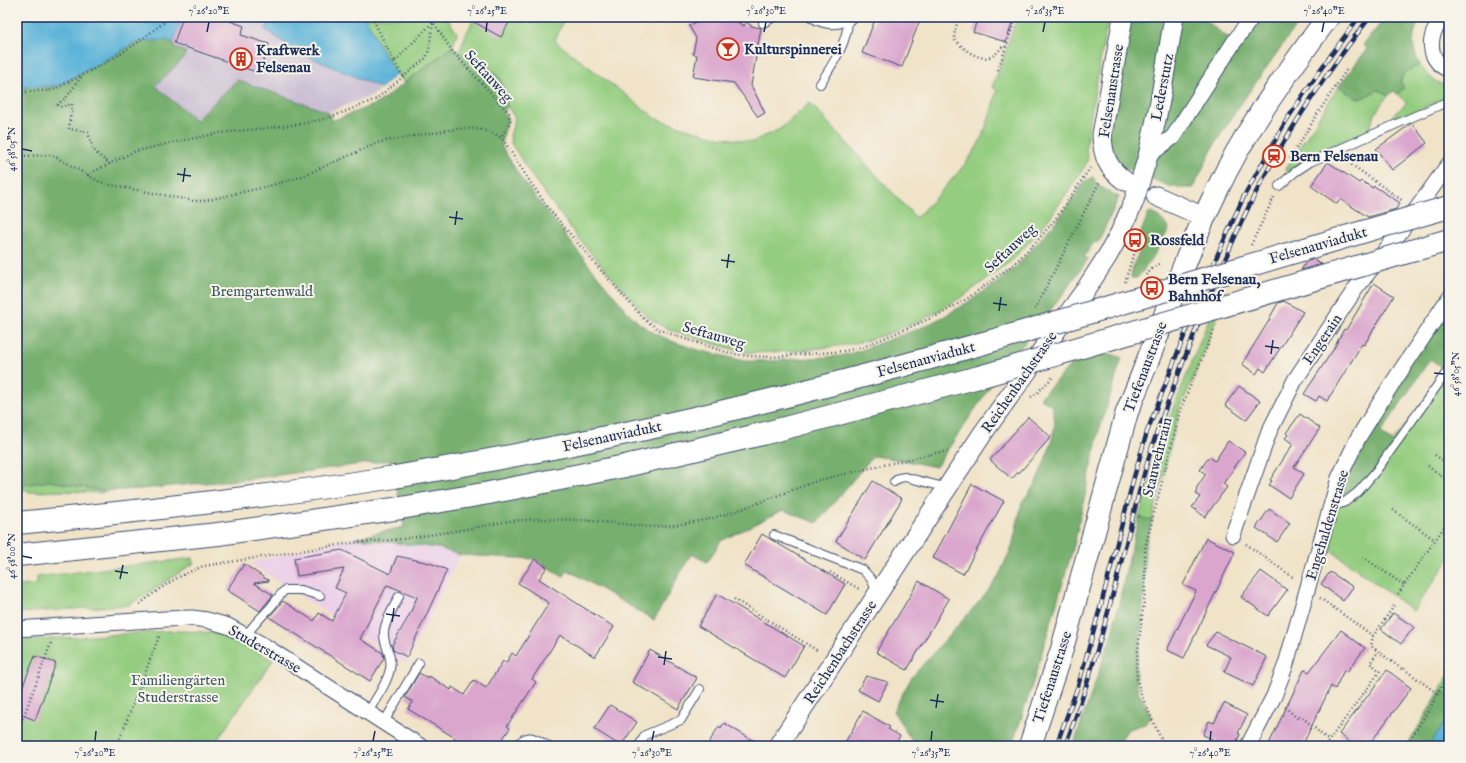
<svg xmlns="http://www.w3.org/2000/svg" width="1466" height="763" font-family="'IM FELL English',serif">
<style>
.built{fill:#ecd1e9}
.industrial{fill:#cbbfd4}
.green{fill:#94cd80;stroke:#587e6f}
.forest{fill:#77b06e;stroke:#497066}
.water{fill:#5cb4d9;stroke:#3c729c}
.building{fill:#daa6ce}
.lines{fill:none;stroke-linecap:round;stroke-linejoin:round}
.service-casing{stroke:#3b4a6e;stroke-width:10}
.minor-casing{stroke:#3b4a6e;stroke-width:17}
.tertiary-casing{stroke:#3b4a6e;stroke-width:21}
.primary-casing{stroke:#3b4a6e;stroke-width:24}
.motorway-casing{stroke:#3b4a6e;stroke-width:24}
.path{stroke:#3b4a6e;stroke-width:2.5;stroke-dasharray:1 3;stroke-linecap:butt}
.service{stroke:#fff;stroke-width:8}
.minor{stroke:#fff;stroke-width:15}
.tertiary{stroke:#fff;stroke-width:19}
.primary{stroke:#fff;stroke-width:22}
.motorway{stroke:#fff;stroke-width:22}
.rail-casing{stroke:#1b2f5e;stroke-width:4.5}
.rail{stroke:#f7f3e8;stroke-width:3;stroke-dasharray:9;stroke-linecap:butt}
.motorway-bridge-casing{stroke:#3b4a6e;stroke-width:24;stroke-linecap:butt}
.motorway-bridge{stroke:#fff;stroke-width:22}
.ticks{fill:none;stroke:#1b2f5e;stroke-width:1.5}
.labels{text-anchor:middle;stroke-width:4;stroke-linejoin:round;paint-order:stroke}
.poi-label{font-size:15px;font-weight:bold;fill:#1b2f5e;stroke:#f7f3e8;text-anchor:start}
.street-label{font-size:15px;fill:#1b2f5e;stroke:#f7f3e8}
.park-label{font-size:15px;fill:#395666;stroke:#f7f3e8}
.neatline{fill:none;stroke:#1b2f5e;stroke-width:1.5}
.ticks-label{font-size:10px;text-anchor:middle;fill:#1b2f5e}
</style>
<rect width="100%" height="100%" fill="#f7f3e8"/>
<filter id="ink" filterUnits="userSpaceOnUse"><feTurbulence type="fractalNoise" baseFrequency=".025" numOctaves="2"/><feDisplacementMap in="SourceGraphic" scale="8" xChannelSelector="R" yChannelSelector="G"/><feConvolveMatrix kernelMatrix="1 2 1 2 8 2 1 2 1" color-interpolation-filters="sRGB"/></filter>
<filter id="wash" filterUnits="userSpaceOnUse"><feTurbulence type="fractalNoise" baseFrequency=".012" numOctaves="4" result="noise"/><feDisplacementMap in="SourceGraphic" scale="16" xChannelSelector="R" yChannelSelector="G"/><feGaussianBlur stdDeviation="0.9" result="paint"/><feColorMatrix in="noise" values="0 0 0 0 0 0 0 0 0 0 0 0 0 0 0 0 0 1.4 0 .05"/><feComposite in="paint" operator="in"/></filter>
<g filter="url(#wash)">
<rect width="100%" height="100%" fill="#f0e3c8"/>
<polygon class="built" points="355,538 438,548 460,555 406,664 250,563"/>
<polygon class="industrial" points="168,17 365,17 387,60 393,70 381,88 373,95 328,112 237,80 197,120 155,86 183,59 137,42"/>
<g class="green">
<polygon points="365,17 446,17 457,33 453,46 404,83 387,60"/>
<path d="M475,17H565L555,41L657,119L712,136L752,142L780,129L810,103L916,218C937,195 962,172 978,145C987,128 992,108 997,90L992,87L999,70L1017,17H1108L1088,130L1086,149L1088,158L1085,166L1051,216L1033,238L1011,261L965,295L938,311L920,321L887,334L865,341L845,345L797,351L750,353L732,349L681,334L660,325L647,316L634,302L578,238L531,175L511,143L510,136L515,118L507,106L500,78L459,52L466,34Z"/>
<path d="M1420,65C1427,76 1436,83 1449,87V96L1399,120L1394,119L1392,117L1393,115L1407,103L1397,94L1404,88L1401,83C1400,72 1411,69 1420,65Z"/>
<path d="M1339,86L1349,94L1365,97L1377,90L1383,92L1388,96C1378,107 1372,118 1369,132L1303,161L1287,173L1286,169Z"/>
<polygon points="1227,291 1195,374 1180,408 1152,520 1139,517 1167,424 1219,294"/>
<polygon points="1449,370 1449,560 1413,611 1328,548 1319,545 1333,503 1345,502"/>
<polygon points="50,481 103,491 103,493 65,491 28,492 25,489 22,490 21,493 17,494 17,486"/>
<polygon points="193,558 193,564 129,605 17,613 17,586 37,584 37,577"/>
<path d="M170,631C191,631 213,631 232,639C246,645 259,653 273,660L213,746H17V641Z"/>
<polygon points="1449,674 1449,696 1441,689"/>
</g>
<g class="forest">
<polygon points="1123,17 1201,17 1240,47 1262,17 1302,17 1238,108 1216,142 1193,188 1178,188 1171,187 1128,169 1110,166 1105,118"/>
<path d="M1386,17H1422C1411,32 1411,48 1420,65C1411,69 1400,72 1401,83L1404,88L1397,94L1394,91L1388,96L1383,92L1377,90L1365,97L1359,98L1354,97L1339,86L1367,49L1363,45Z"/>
<polygon points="154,40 165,40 174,43 175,48 186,52 183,59 155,86 196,120 237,80 328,112 332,121 378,103 453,46 459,52 471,57 489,67 500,78 507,106 503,114 506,116 508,120 502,140 502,147 522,180 592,269 626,310 640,324 654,333 674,342 698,350 744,361 769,361 840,356 859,351 923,327 943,317 970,301 995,284 1016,267 1059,218 1085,181 1093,177 1097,185 1119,197 1100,238 1097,243 1094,242 1084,257 1088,259 1060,298 992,384 936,467 902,460 873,456 817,523 783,510 721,541 707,562 691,554 654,620 568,570 563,577 535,559 460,555 438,548 355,538 404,527 392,460 249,479 140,489 103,491 50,481 17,486 17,87 57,86 109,58 137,42"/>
<path d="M1149,212L1159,217L1169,228C1160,247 1150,263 1137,278H1131L1133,265L1142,247L1137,242Z"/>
<polygon points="1449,299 1449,369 1447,371 1430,359 1381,433 1395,444 1357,492 1340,503 1340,479"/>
<polygon points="1088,346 1122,358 1099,431 1074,545 1030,692 1012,746 915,746 893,711 912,677 985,595 998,577 1012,547 1022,502 1035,485 1051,445 1055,422 1052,406 1040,398"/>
<polygon points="1139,517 1152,520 1145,548 1144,593 1140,641 1136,666 1136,680 1139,693 1151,716 1145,724 1128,729 1117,746 1073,746 1112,634 1127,566"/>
<polygon points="1441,689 1449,696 1449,716 1429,746 1407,746"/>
</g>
<g class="water">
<polygon points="17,17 183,17 174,43 165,40 137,42 109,58 57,86 17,87"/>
<polygon points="274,17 365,17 387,60 397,74 381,88 289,48 289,46 265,29"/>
<polygon points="1449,716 1449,746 1429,746"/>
</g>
<g id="blocks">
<g class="building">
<polygon points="183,17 233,17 230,21 244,26 241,35 269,44 259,73 174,43"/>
<polygon points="465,17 512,17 501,37"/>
<polygon points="876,17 921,17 902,67 862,53"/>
<polygon points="978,17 1014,17 1006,42 973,32"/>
<polygon points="719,18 733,19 744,26 747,22 751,26 761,28 751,85 765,113 758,117 734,83 693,77 697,55 693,54 696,38 689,26 698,21"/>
<polygon points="1412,123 1427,143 1392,170 1376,149"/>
<polygon points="1328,162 1359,183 1361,181 1373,188 1374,186 1400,203 1396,209 1368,217 1340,199 1337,204 1311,186"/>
<polygon points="1314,259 1322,264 1301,270 1306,262"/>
<polygon points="1374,283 1394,296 1364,345 1362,344 1327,401 1319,396 1316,401 1304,394 1333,350 1344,329 1346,330"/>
<polygon points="1284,301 1303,312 1265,372 1260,368 1256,374 1242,364 1270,319 1269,319 1278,303"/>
<polygon points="1239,386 1260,401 1246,420 1225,405"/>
<polygon points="1300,414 1320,428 1294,467 1304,474 1289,498 1269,485 1272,481 1270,480 1293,444 1285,438 1288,435 1286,433"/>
<polygon points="1028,417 1051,437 1019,473 1018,472 1012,479 990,460"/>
<polygon points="1228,441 1245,452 1223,484 1227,487 1205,517 1192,507 1200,497 1196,494 1197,487 1206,474 1200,470 1209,457 1215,461"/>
<polygon points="873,481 902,499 865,560 836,541"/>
<polygon points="972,484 1004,501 963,574 933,558"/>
<polygon points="1269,509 1290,523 1277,542 1256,528"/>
<polygon points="762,534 845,584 827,615 744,565"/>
<polygon points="1206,538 1235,552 1184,658 1167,650 1196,591 1183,585"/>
<polygon points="342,550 390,574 397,556 430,563 447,570 407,657 393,650 392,645 409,616 417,597 387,585 360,639 383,653 384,658 370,681 269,617 283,601 314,621 319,613 332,621 346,593 335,588 344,569 297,576 294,558"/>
<polygon points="535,559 547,567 539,579 614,627 595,657 560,635 532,679 536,682 507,726 510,728 498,746 468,746 408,709 413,702 405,697 419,673 428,678 429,676 451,690 452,687 464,695 474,680 486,688 503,661 506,663 512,653 516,656 549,603 518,583"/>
<polygon points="244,564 269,581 254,583 273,595 260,611 227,590"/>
<polygon points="1261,571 1287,590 1268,616 1241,597"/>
<polygon points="1330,572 1353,587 1343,601 1321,584"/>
<polygon points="919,581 949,599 907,670 876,652"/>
<polygon points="717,594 804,646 785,678 698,626"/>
<polygon points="1393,613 1414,627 1401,644 1381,629"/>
<polygon points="1341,630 1365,648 1347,672 1344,670 1335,689 1331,686 1302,746 1268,746 1304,670 1309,672"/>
<polygon points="1216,632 1267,657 1253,686 1224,672 1231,657 1206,645"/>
<polygon points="650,650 697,678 678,709 632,682"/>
<polygon points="35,656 56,663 35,720 17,713 17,700"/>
<polygon points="1387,670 1411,688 1368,746 1355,746 1339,734"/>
<polygon points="866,676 888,682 878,701 858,690"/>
<polygon points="1224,703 1247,715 1238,733 1240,734 1235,746 1229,746 1203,735 1209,721 1214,723"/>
<polygon points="610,705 637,722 621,746 594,729"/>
<polygon points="863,711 890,727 888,729 900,736 894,746 843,746"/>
<polygon points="724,723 762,746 707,746 719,726 721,728"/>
</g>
</g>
</g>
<g filter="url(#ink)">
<use href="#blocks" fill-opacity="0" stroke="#3b4a6e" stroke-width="1"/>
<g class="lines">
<g class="service-casing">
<g id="service">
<path d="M811,17C826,27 841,26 855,17"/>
<polyline points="763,23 774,17"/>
<path d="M820,84C832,65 847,44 848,21"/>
<polyline points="1279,186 1295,172 1310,162 1449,101"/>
<polyline points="894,482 899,478 905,477 940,486 946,490"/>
<polyline points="1332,502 1340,504 1345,502 1358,492 1376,471 1449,369"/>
<polyline points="774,535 863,570 871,579 878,594"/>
<path d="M246,635C254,625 259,619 268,610C274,604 278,596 285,590H301L320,596"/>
<path d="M368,712C376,698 387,684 390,669C393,657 385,648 384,636C383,623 394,608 399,596"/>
<polyline points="384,722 419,663"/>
<path d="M517,746C527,731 536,739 548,746"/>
<polyline points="639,746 645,735 681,720 700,689"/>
</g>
</g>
<g class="minor-casing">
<g id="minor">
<path d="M1446,17C1427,31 1425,60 1449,70"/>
<polyline points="1148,156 1173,137 1234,42 1252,17"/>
<polyline points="1233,535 1269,432 1295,380 1356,288 1400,232 1449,164"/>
<polyline points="17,629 165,619 192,618 207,620 228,626 263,645 420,746"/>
<polyline points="1248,746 1274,696 1286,664 1339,478 1358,438 1388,390 1449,298"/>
</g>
</g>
<g class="tertiary-casing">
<g id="tertiary">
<path d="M1123,17L1102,135C1103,156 1107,168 1125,181"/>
<polyline points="1156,196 1204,217"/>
<polyline points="778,746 983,433 1088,286 1108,255 1120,233 1134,201 1148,156 1160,101 1174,17"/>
</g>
</g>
<g class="primary-casing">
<path id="primary" d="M1030,746L1062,649L1127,412C1158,339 1182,262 1217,190C1246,128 1288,72 1328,17"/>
</g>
<g class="motorway-casing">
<g id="motorway">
<path d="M17,523C144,511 270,496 395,477"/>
<polyline points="17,555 218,534 401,508"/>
</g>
</g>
<g class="path">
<polyline points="372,17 394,62 433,22"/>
<polyline points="430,17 452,51 509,113 510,122 501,137"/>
<path d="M959,17L955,30L954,39C958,44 964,48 969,52C984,61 992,60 1003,46L1006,47"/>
<polyline points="373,21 378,17"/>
<polyline points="394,62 404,77"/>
<polyline points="998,70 1016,17"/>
<polyline points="81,77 66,98 59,103 58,105 60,107 72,104 69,129 88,132 92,146 96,153 110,164"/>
<polyline points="22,92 53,90 109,61 137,43 171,17"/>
<path d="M17,156L50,155L54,156L100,182L111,185L194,201H204L269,186L300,177L380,142L455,129C470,127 493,129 504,141L527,177L549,209L597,266L644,319L658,329L679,337L729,353L748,356L773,357L844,351L863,347L941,314L968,298L1014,264L1038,240L1057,217L1090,168"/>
<polyline points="1290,159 1318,113 1347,69"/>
<polyline points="1345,160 1403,201"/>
<polyline points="87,175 133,152 166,144 220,133 301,124 329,118 376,99 426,58 429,50 433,22"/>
<polyline points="1251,245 1274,197"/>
<polyline points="1146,275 1154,267 1159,264"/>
<polyline points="1125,282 1132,259 1137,249 1133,246"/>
<polyline points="1035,309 1100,181"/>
<polyline points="1031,397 1036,394 1054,376"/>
<polyline points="1435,455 1449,465"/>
<polyline points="1428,466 1449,482"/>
<polyline points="1393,510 1435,540"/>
<polyline points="1246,544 1294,578"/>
<polyline points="1363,557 1404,585"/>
<polyline points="830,572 859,589"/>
<polyline points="1398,594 1449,520"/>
<polyline points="1320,598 1373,636"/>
<polyline points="734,599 818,651"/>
<path d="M140,604C159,588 181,574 204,566L351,543L403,539L467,529L510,521L538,519L583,520L651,527L676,525L710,519L739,510L819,480L940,452H949"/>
<polyline points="1394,606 1373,636 1371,646 1403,670 1404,669 1438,694"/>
<polyline points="1285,707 1298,719 1301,716 1329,741"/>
<polyline points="17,734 51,643"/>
<polyline points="806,745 807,746"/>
<polyline points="117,746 160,634"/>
<polyline points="445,746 446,745"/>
<polyline points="1164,746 1140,692 1137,679 1136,666 1145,593 1145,548 1181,408 1215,328"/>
<polyline points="1325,746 1380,671 1370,663 1378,652"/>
<polyline points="1406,746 1429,710 1449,673"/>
</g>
<use href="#service" class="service"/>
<use href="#minor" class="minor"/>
<use href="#tertiary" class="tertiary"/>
<use href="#primary" class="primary"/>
<use href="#motorway" class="motorway"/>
<g class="rail-casing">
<g id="rail">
<polyline points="1056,746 1078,686 1102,601 1134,477 1147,432 1179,349 1217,256 1244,196 1286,121 1320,70 1359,17"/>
<path d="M1065,746C1090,681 1108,614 1125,547C1135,510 1143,472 1156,435C1169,396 1185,358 1200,319C1217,279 1233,238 1253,198C1286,134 1325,74 1370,17"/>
</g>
</g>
<use href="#rail" class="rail"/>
<g class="motorway-bridge-casing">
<g id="motorway-bridge">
<path d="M395,477C516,456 636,433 754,404C988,347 1217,273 1449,207"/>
<polyline points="401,508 489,493 625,466 762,434 979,377 1449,240"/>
</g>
</g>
<use href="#motorway-bridge" class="motorway-bridge"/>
</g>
</g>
<path class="ticks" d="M207,32L209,22M486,32L487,22M764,32L766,22M1043,32L1045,22M1322,32L1324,22M22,149L32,151M177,174L191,176M183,182L185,168M449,217L463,219M455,225L457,211M721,260L735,262M727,268L729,254M993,303L1007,305M999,311L1001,297M1265,346L1279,348M1271,354L1273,340M1434,373L1444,374M22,556L32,558M115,571L128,573M120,579L123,565M386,614L400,616M392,622L394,608M658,657L672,659M664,665L666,651M930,700L944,702M936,708L938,694M95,741L96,731M373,741L375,731M652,741L654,731M931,741L932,731M1210,741L1211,731"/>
<defs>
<g id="bar-ring" transform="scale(1.15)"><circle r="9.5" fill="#f7f3e8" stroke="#c8321e" stroke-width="1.5"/><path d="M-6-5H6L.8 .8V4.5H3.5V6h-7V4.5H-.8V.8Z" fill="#c8321e"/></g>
<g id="building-ring" transform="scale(1.15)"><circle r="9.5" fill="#f7f3e8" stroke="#c8321e" stroke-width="1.5"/><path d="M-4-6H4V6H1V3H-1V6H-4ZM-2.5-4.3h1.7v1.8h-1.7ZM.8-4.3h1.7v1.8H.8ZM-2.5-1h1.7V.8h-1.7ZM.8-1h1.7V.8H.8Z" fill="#c8321e"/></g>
<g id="station-ring" transform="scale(1.15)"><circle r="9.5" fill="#f7f3e8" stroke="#c8321e" stroke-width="1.5"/><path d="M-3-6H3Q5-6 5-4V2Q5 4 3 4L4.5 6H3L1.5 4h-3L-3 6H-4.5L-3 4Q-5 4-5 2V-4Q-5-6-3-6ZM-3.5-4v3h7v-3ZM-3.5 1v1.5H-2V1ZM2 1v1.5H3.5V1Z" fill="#c8321e"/></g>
<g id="bus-ring" transform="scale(1.15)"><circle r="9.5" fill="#f7f3e8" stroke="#c8321e" stroke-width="1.5"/><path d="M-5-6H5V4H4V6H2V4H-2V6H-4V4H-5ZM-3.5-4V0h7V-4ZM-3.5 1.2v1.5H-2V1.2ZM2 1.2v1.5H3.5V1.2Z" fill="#c8321e"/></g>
</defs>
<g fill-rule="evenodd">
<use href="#bar-ring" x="728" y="49"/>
<use href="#building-ring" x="241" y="59"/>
<use href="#station-ring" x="1274" y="156"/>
<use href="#bus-ring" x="1135" y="240"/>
<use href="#bus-ring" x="1152" y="288"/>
</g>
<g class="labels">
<g class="poi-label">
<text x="744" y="54">Kulturspinnerei</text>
<text x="256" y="55">Kraftwerk<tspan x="256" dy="17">Felsenau</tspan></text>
<text x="1290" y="161">Bern Felsenau</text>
<text x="1150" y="245">Rossfeld</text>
<text x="1168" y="284">Bern Felsenau,<tspan x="1168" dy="17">Bahnhof</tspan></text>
</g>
<g class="street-label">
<text transform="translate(489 76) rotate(48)" y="5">Seftauweg</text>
<text transform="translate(1162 87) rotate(-79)" y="5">Lederstutz</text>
<text transform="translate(1111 91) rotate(-81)" y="5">Felsenaustrasse</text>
<text transform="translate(1318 245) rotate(-16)" y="5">Felsenauviadukt</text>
<text transform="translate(1010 248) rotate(-43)" y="5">Seftauweg</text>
<text transform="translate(714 335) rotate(16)" y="5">Seftauweg</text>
<text transform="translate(1322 339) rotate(-56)" y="5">Engerain</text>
<text transform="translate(926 359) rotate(-15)" y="5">Felsenauviadukt</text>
<text transform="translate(1145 367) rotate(-69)" y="5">Tiefenaustrasse</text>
<text transform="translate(1019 382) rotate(-55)" y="5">Reichenbachstrasse</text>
<text transform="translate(612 436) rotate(-12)" y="5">Felsenauviadukt</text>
<text transform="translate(1157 457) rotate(-76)" y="5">Stauwehrrain</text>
<text transform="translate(1327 525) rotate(-73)" y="5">Engehaldenstrasse</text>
<text transform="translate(265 649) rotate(30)" y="5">Studerstrasse</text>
<text transform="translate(840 652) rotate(-57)" y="5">Reichenbachstrasse</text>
<text transform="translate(1052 677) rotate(-72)" y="5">Tiefenaustrasse</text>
</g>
<g class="park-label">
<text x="262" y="296">Bremgartenwald</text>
<text x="178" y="685">Familiengärten<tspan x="178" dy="17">Studerstrasse</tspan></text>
</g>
</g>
<rect width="1466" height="763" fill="none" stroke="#f7f3e8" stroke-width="44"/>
<rect x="22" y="22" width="1422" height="719" class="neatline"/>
<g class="ticks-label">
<text x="209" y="14">7°26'20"E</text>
<text x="487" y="14">7°26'25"E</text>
<text x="766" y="14">7°26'30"E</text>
<text x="1045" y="14">7°26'35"E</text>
<text x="1324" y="14">7°26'40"E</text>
<text transform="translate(11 149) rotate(-90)" y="4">46°58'05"N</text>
<text transform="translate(1455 374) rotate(-90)" y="4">46°58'05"N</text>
<text transform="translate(11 556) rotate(-90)" y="4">46°58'00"N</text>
<text x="95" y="756">7°26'20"E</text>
<text x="373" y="756">7°26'25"E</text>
<text x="652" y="756">7°26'30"E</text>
<text x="931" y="756">7°26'35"E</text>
<text x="1210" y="756">7°26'40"E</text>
</g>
</svg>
